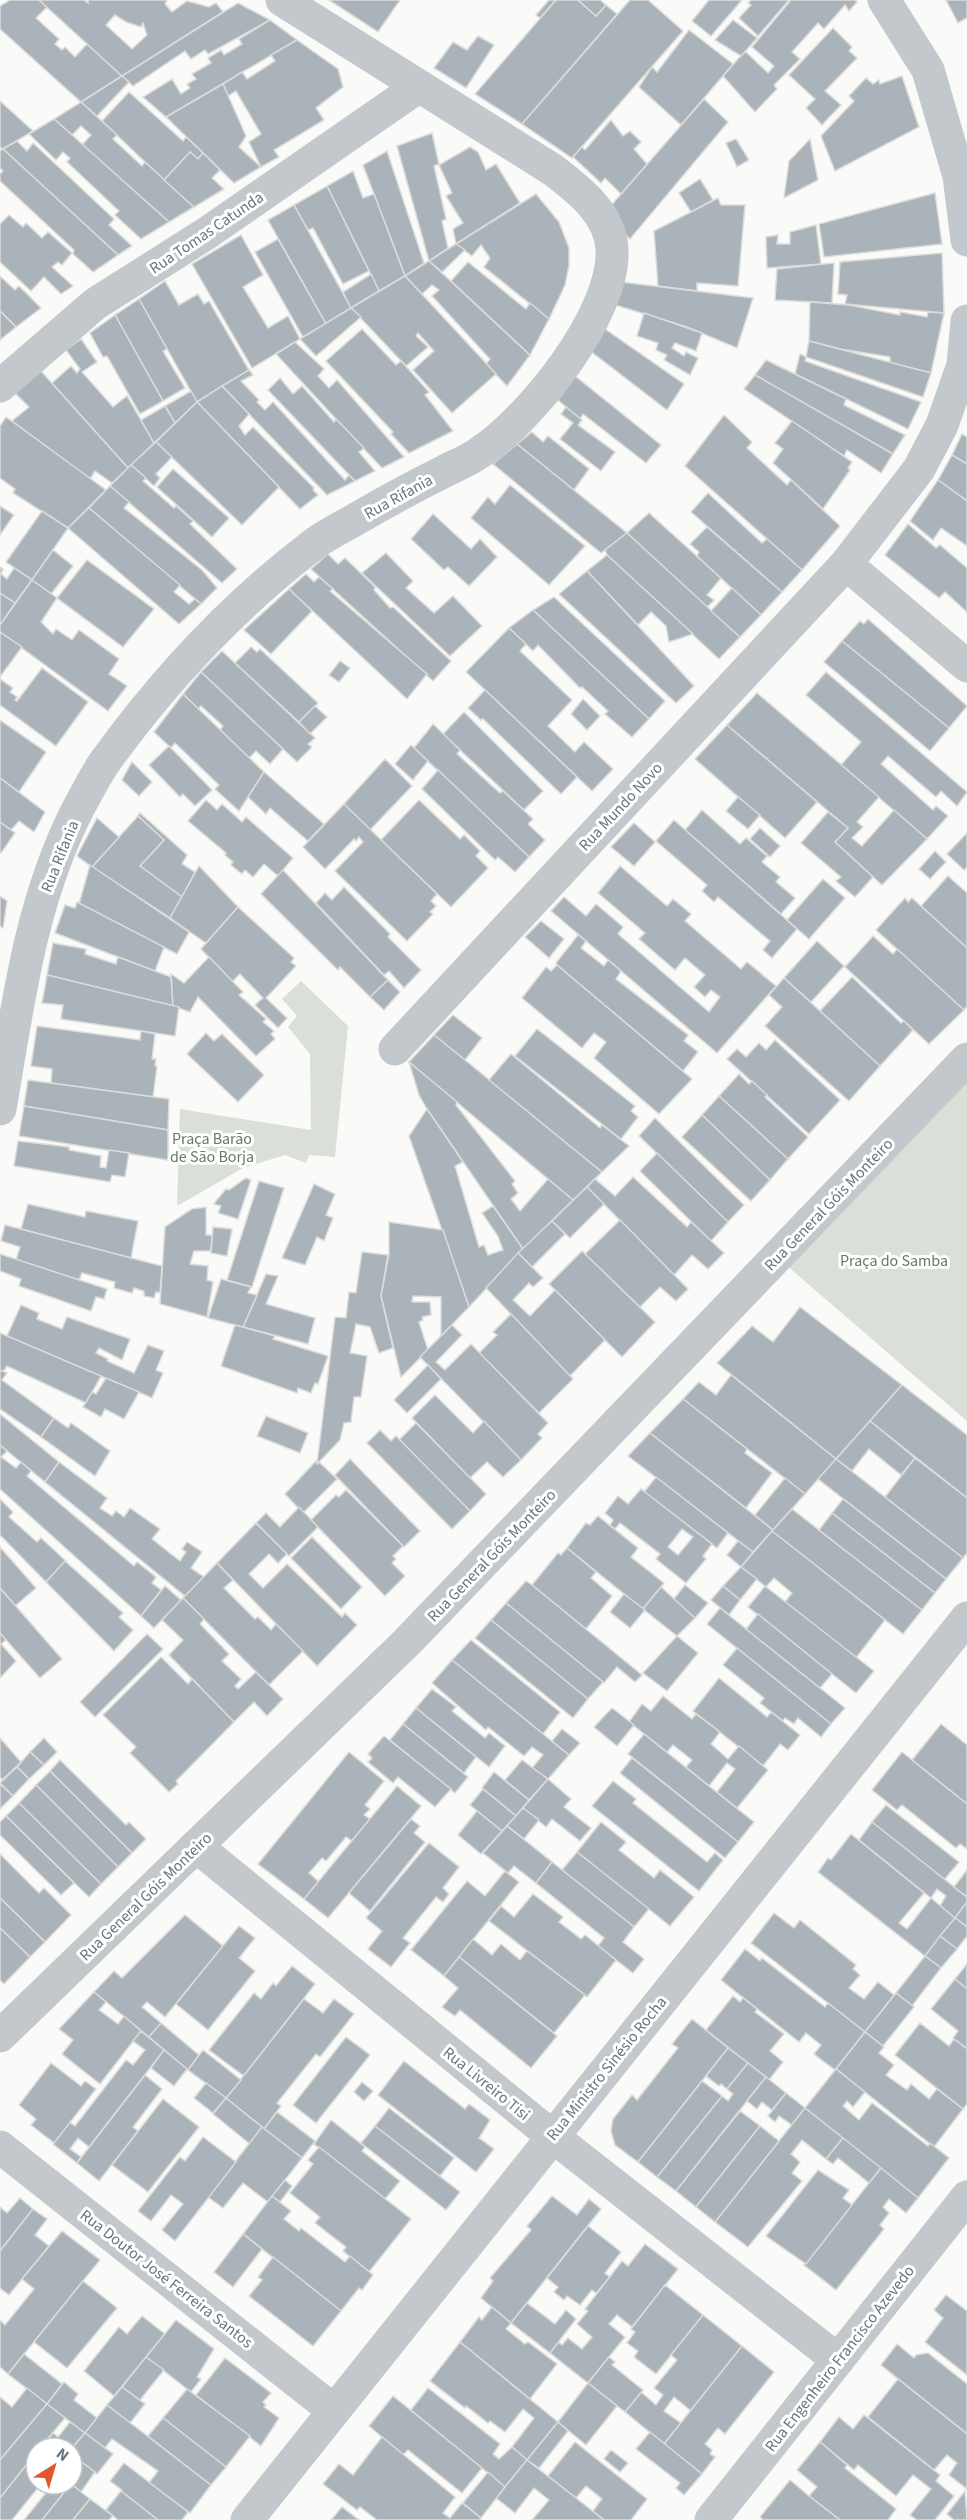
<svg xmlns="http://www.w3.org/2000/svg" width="967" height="2520" font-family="'Source Sans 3',sans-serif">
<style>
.park{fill:#dadfd7}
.building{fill:#aab3b9;stroke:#dcdcda;stroke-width:1.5;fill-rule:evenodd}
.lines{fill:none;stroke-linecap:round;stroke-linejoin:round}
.street{stroke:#c3c8cc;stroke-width:33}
.labels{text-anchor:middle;stroke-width:6;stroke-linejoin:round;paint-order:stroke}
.street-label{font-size:16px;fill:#657683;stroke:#fff}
.park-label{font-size:16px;fill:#687a64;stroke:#fff}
</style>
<rect width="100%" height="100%" fill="#fafaf8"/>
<g class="park">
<polygon points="301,981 348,1026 335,1157 309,1155 306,1163 285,1155 243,1168 177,1206 180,1109 311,1130 310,1054 288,1027 297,1016 282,999"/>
<polygon points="967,1080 967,1421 786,1265"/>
</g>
<g class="building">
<polygon points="10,0 39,0 47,7 36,18 59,39 55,44 62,50 65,47 75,57 87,44 122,76 81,102 0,29 0,6"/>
<path d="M39,0H84L88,3V0H167L165,4L172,12L187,1L209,7L216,3L223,12L122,76ZM115,15L126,22L141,27L143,23L147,35L132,49L106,25Z"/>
<polygon points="329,0 400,0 378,32"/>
<polygon points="549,0 556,0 540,18 536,15"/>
<polygon points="556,0 578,0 596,16 606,5 617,14 522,124 475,94"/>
<polygon points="578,0 600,0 606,5 596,16"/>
<polygon points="630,0 648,0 683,31 572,158 522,124"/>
<polygon points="709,0 742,0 711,36 692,21"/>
<polygon points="751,0 789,0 758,36 739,18 751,5 748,3"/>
<polygon points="791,0 855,0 857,2 849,11 845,5 824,29 818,23 792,52 800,59 774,85 777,89 755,112 723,76 745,51 768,73 774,66 752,47"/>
<polygon points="946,0 967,0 967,18 958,23"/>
<polygon points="238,3 270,20 208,54 205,50 191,59 185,51 133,86 122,76"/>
<polygon points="270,20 297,40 166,117 143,97 172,79 181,94 190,88 187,84 196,79 192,74 211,63 208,58 221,50 224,55 242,44 239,39"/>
<polygon points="733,20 757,38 741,56 715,40"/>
<polygon points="833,28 852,47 849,51 857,58 825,91 841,105 822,125 806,108 815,99 789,75"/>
<polygon points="689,30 733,64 681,125 639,87 652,67 657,72"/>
<polygon points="478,36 494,45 466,88 434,68 453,42 467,50"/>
<polygon points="297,40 338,69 343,87 316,108 324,120 274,150 279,157 261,167 249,142 261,134 236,91 228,96 223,84 242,72 247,79 275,61 271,55"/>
<polygon points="122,76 129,82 97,116 81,102"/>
<polygon points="902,76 919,127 835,171 821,136 854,101 849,96 866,78 873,84 879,80 880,84"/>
<polygon points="223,84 246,136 239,147 261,167 234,183 166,117"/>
<polygon points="129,92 183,141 186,137 203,153 198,159 190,152 164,180 102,121"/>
<polygon points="704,99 728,122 630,239 627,236 619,242 609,208"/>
<polygon points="0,101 33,131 3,149 0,147"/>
<polygon points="81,102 117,135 113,139 142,166 145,162 194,207 169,222 82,145 91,135 81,126 72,135 54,119"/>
<polygon points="54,119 72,135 169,222 141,239 115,215 119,211 67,162 70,158 63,152 56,160 29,134"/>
<polygon points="611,120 623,136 630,131 641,142 634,149 647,164 621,194 605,178 601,183 573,157 582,147 585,150"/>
<polygon points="432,133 439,164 434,166 446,219 442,221 448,248 429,261 397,146"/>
<polygon points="736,139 749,160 737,167 726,143"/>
<polygon points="810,139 818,180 784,198 789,161"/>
<polygon points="17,141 27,151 33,143 114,219 109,225 132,246 118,255 3,149"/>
<polygon points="470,147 478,152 486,170 496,164 520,203 456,244 453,229 463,223 446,196 452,193 439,165"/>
<polygon points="3,149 118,255 93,272 73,254 74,250 0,181 0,174 3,171 0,168 0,151"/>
<polygon points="387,151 424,263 405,276 363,165"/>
<polygon points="190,152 198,159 203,153 220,170 212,178 224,189 194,207 164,180"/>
<polygon points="353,171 363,198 374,194 405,276 379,291 327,186"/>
<polygon points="700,179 713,200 691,212 679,193"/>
<polygon points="327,186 369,271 343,284 313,228 308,230 294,205"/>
<polygon points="935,193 942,244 824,257 819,224"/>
<polygon points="536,194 559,222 569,248 569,266 565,285 549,319 484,267 490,258 481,245 472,256 456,244"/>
<polygon points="718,198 721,205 745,205 738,286 697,283 697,291 658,286 654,231"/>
<polygon points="294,205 351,308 326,324 268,220"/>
<polygon points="9,215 23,227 26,223 42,238 48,232 72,253 62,265 58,262 52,267 73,286 61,294 44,277 31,291 0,262 0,224"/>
<polygon points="816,225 821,264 767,268 766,237 778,235 777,244 790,244 790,232"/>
<polygon points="241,235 263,275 243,287 268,328 288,316 300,339 252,368 192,264"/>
<polygon points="278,239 326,324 303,337 255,252"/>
<polygon points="456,244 465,250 442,272 429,261"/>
<polygon points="942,253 944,313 845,304 847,295 838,294 840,262"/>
<polygon points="429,261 530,355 507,386 486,364 490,359 432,296 439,290 432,285 422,294 405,276"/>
<polygon points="468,262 526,309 530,303 549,319 530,355 451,281"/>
<polygon points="834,263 832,303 775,300 777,269"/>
<polygon points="371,274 379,291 351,308 343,292"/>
<polygon points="0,276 15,290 19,286 41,308 16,327 0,311"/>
<polygon points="405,276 496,374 452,413 413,370 434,351 418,333 416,336 428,347 406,366 351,308"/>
<polygon points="165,281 179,305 198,294 204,304 209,301 249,370 197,402 139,299"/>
<polygon points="621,282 753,298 737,348 687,327 612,304"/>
<polygon points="139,299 167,349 163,351 185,388 163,401 115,315"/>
<polygon points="810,302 849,305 900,315 900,312 927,317 928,312 944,313 931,373 890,363 890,357 840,349 809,341"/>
<polygon points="351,308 361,317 316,356 300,339"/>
<polygon points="0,311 16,327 0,340"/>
<polygon points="644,313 702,333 696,351 675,343 672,348 684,356 686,352 698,358 690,375 664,360 667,355 656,350 658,343 637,336"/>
<polygon points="115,315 163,401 140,414 107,356 103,357 90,333"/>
<polygon points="602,327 684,384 667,410 589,350"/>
<polygon points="362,329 396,365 401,361 429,392 425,395 453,431 409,453 391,434 393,432 326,361"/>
<polygon points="81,339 97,362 82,372 113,407 127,396 154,443 128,468 52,383 71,366 77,373 80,369 66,350"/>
<polygon points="809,341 931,373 923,397 806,357"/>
<polygon points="295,342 324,369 318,376 329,388 337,380 404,457 382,468 336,419 276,354"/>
<polygon points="800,354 806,357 805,361 921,402 908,429 795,374"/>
<polygon points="766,360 846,399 844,405 905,435 893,454 755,375"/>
<polygon points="40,370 128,468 112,483 95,471 90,479 12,421 29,407 13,391"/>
<polygon points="249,370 253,375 241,381 259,400 257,402 265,410 273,402 345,480 349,475 355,481 327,495 222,386"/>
<polygon points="755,375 893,454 881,473 847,450 844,456 744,389"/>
<polygon points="575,376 661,445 646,463 583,414 580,419 558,400"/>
<polygon points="280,378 293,394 302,386 334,422 336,419 364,448 359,452 375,471 355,481 268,390"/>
<polygon points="222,386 249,414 239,426 245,435 253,427 314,488 313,490 318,495 300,509 197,402"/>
<polygon points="191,391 197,402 175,423 165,406"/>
<polygon points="197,402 279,487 242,525 156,442"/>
<polygon points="165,406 175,423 154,443 141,420"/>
<polygon points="566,407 582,420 578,425 615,452 601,471 560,439 573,423 561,414"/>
<polygon points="724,415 752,442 747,448 787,485 791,480 840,526 802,570 685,466"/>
<polygon points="6,417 106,490 68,528 13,493 15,489 0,478 0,426"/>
<polygon points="792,421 852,462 848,468 850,470 823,509 773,463 783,449 775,443"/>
<polygon points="532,432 543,442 548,436 589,469 574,490 517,444"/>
<polygon points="962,434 967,437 967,464 952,455"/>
<polygon points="156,442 172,457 156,474 160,478 154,486 131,465"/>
<polygon points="517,444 627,533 601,553 493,464"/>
<polygon points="952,455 967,464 967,501 938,480"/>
<polygon points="131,465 146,478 143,481 174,508 176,506 193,521 190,524 237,569 222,583 110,486"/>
<polygon points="173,469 229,518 212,537 157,487"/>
<polygon points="938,480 967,501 967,546 941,528 933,540 910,521"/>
<polygon points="510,485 585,546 549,585 471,518 488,497 495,504"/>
<polygon points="110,486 129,502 124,508 202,570 217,588 201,604 89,508"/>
<polygon points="708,493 762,543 767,539 802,570 782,592 691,512"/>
<polygon points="0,506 14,515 0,535"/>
<polygon points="89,508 180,585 174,592 189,604 195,599 201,604 179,624 68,528"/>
<polygon points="42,511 68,528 32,580 6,562"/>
<polygon points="649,513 721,578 707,595 714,600 707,607 627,533"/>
<polygon points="433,514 471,549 480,539 497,557 469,586 448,567 444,570 411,539"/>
<polygon points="908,524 936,548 940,545 967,568 967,612 945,592 939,598 885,555"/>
<polygon points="707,527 782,592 761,615 697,556 699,552 690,544"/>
<polygon points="627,533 740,637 719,659 607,555 605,550"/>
<polygon points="53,550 73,566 51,594 32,580"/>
<polygon points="386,553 413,581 406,588 434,613 453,596 482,626 450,656 362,573"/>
<polygon points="328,554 338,564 345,558 375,587 374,590 390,608 393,607 451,661 433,681 311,569"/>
<polygon points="607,555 693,634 669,642 666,626 651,612 638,625 587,571"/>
<polygon points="87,560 154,609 123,647 57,598"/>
<polygon points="0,567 3,569 1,574 7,579 14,568 32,580 15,603 0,593"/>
<polygon points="587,571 694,686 676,703 559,594"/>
<polygon points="306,574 314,582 319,577 333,589 330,591 427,674 407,699 289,589"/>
<polygon points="32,580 57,598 41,622 53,634 56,629 72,640 79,630 119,659 109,674 127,686 108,711 0,632 0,625"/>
<polygon points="732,588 761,615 740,637 711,611"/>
<polygon points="289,589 312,611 271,654 244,630"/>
<polygon points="0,593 15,603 0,625"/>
<polygon points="554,597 665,701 649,719 533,610"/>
<polygon points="533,610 649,719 632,737 605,714 608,711 582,687 580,688 538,645 533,651 509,628"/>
<polygon points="868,619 967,706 949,728 842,641 860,621 864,624"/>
<polygon points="509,628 526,644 520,651 572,700 548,726 575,752 584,742 613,769 592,791 466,672"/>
<polygon points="0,632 22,647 0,677"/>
<polygon points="842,641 949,728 930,751 824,662"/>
<polygon points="251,647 257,652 260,649 318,703 299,722 235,663"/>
<polygon points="222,651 315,738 308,744 312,747 297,762 201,672"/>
<polygon points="340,661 350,668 339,682 329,675"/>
<polygon points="42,668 88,702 56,746 0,705 0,679 13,688 10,692 17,697 15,700 17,701"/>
<polygon points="201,672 283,749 270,764 256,751 249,758 220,730 223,726 201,706 198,709 183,694"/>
<polygon points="826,672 967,792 957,806 941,791 936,797 888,756 881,764 933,810 936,806 948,816 927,839 841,765 861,742 806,695"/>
<polygon points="485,690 577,777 561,794 483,719 481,720 468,708"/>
<polygon points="757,693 879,797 857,822 863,827 852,838 862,846 894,810 927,839 882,885 835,842 848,828 727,725"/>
<polygon points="183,694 264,772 239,811 215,789 219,785 175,743 171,748 154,732"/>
<polygon points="583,699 600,716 587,730 571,714"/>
<polygon points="315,706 327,717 310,734 299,722"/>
<polygon points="464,712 543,791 524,810 443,734"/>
<polygon points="0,720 46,752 19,792 0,778"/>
<polygon points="433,724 460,750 457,754 500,793 503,791 533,819 528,824 545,840 529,857 414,748"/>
<polygon points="727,725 817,802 785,838 695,759"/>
<polygon points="411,745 428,761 413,780 395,764"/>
<polygon points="169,746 212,790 195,806 183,794 180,797 149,765"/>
<polygon points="385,759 412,786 370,830 344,804"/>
<polygon points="132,762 152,782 139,796 122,780"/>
<polygon points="438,770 529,857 515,872 498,857 495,860 422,789"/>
<polygon points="264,772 324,824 308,841 270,808 266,814 248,797"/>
<polygon points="0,778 45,812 34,832 19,821 11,830 0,822"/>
<polygon points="738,797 760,815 748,829 726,811"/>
<polygon points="206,800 217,810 222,804 242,822 246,817 293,858 278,876 264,864 253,877 245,870 242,874 231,865 233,862 225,855 226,853 188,821"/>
<polygon points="419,800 460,839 464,835 480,851 476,856 488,868 451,907 381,840"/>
<polygon points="344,804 437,894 431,901 436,906 430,912 433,914 407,941 335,871 363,842 359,837 356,841 354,839 325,869 303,847"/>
<polygon points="702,810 740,844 746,838 767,856 762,862 780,877 776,882 795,898 781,914 685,830"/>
<polygon points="828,812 848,828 835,842 873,877 855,897 836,881 841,877 801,843"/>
<polygon points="140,813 187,855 182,864 195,872 182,897 140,866 164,840 138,816"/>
<polygon points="138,816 164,840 140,866 182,897 170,918 92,867"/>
<polygon points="97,818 119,837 92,867 77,856"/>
<polygon points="674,820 797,929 772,958 763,950 770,941 718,897 714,902 702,891 707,885 656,841"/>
<polygon points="0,822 15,833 1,853 0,852"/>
<polygon points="634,823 655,842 634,866 611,847"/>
<polygon points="760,828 780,846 770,857 750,839"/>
<polygon points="967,833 967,867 964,870 947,854"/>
<polygon points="935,851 946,862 930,879 919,869"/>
<polygon points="90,865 189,932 177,954 79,904"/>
<polygon points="199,866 238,907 206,943 170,918"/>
<polygon points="620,866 667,906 673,899 691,914 685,921 741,969 747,962 776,986 717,1053 551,911 564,897 586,916 596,904 623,927 618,934 709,1012 720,997 711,990 705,997 694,987 705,975 685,958 675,970 639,939 645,933 598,893"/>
<polygon points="283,870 388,980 370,997 340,967 338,970 261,894"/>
<polygon points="948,876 967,893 967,948 921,906"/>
<polygon points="823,879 845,898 809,939 787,920"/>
<polygon points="344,887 390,934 388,937 421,970 404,988 389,971 384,975 316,903 325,893 332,900"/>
<polygon points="0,896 7,901 3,928 0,926"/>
<polygon points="905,898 908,902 912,898 967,948 967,1006 964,1010 876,930"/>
<polygon points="77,902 164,947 155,971 55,933 65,905 75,908"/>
<polygon points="238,907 294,958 291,962 296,966 266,998 287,1018 278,1028 255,1005 263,998 240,974 232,982 201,949"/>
<polygon points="541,921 564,939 549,958 525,937"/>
<polygon points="578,935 586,941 581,948 604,966 608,960 621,971 616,979 688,1035 684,1041 698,1052 683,1071 557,965 556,963"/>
<polygon points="873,936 893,954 897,949 964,1010 929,1044 845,967"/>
<polygon points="817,941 844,966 811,1002 784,978"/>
<polygon points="53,943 86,949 85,954 116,964 118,957 171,977 173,1006 47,975"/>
<polygon points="209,957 243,992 239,995 266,1019 263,1022 274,1031 271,1034 275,1039 256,1056 198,997 190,1012 173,1006 171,974 184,983"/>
<polygon points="557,965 692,1079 659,1114 594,1058 606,1042 594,1033 582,1048 522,998 546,967 551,971"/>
<polygon points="47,975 179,1007 175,1036 61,1019 63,1005 42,1003"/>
<polygon points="852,977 901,1023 904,1021 913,1030 880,1066 820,1011"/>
<polygon points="784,978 880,1066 849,1101 765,1026 782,1007 769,995"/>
<polygon points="388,980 400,992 384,1010 370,997"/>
<polygon points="453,1015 482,1038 465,1060 434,1035"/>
<polygon points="37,1026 140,1040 141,1031 155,1034 152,1059 156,1059 155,1066 157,1066 153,1097 51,1083 52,1069 31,1066"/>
<polygon points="537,1029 635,1106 631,1111 638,1117 621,1139 515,1056"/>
<polygon points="206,1033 214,1041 222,1034 264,1075 238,1102 187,1054"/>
<polygon points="434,1035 465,1060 602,1172 573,1200 409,1062"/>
<polygon points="775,1040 840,1100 809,1134 727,1059 737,1049 746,1057 759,1043 766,1050"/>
<polygon points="511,1054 600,1128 602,1125 629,1146 602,1172 489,1080"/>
<polygon points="409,1062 457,1102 456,1105 515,1181 512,1184 518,1193 511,1199 520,1211 548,1179 573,1200 523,1249 427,1109 419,1095"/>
<polygon points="739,1074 749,1084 752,1081 767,1095 765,1097 808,1137 788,1159 719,1096"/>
<polygon points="28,1080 169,1099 168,1130 24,1106"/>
<polygon points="719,1096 788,1159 770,1180 702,1115"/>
<polygon points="24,1106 168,1130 168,1160 19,1136"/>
<polygon points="427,1109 463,1162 455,1166 479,1247 484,1245 488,1255 503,1250 498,1236 482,1213 493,1206 523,1249 469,1307 409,1136"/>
<polygon points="702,1115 770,1180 751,1201 682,1137"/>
<polygon points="655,1118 744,1205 728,1222 639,1136"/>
<polygon points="18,1141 69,1147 69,1150 101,1156 100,1167 106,1168 109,1150 129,1153 125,1177 112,1175 110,1182 14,1166"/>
<polygon points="657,1153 728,1222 711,1241 640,1171"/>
<polygon points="633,1177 687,1227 691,1222 724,1253 708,1269 692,1255 674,1275 587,1187 595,1179 615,1196"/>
<polygon points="246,1178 251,1180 238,1219 218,1213 221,1206 214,1204 216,1201 226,1189 229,1190"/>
<polygon points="259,1181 284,1188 252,1287 227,1280"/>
<polygon points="314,1184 335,1194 326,1215 333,1218 324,1241 317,1237 305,1265 282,1258"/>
<polygon points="587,1187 604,1204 570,1238 552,1221"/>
<polygon points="28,1204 85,1217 86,1211 138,1221 131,1258 21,1229"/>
<polygon points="206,1207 206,1235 212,1235 211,1251 194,1251 190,1264 208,1266 207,1280 213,1282 207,1317 160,1304 165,1227 192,1209"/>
<polygon points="620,1220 688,1289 676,1301 660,1287 640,1307 585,1254"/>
<polygon points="552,1221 565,1234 532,1267 518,1253"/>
<polygon points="389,1222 443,1230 469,1307 441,1336 441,1297 413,1296 412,1302 430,1302 431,1315 422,1317 423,1320 419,1322 428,1350 401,1377 381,1296 389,1254"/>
<polygon points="5,1225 162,1266 160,1293 156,1292 154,1298 144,1296 144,1291 134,1288 132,1293 114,1288 115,1282 82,1273 79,1280 16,1260 20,1247 1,1241"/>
<polygon points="213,1227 232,1229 227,1256 211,1253"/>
<polygon points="582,1251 655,1322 622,1357 549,1284"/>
<polygon points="362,1252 388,1255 381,1296 393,1348 379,1353 370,1327 356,1324 350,1353 367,1356 361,1397 354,1397 351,1422 344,1423 340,1440 317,1464 335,1317 346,1318 349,1292 356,1293"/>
<polygon points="518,1253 543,1278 533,1287 529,1283 513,1300 530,1316 555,1290 605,1340 570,1376 486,1288"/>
<polygon points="0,1254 107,1289 104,1299 96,1297 91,1311 19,1286 21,1279 0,1271"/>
<polygon points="266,1274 278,1276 266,1304 315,1318 308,1344 243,1327"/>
<polygon points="221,1279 251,1287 248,1293 257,1295 243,1327 208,1318"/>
<polygon points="21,1305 39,1313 37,1319 62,1329 67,1317 130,1339 122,1360 99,1348 96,1353 108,1359 107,1361 134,1373 148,1345 164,1351 156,1370 163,1373 152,1398 7,1336"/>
<polygon points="800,1307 902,1385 836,1459 717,1363 752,1326 773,1342"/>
<polygon points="511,1314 573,1379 539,1413 479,1353 497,1335 493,1332"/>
<polygon points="235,1325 275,1336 273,1339 328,1356 318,1384 315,1383 311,1393 298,1388 297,1393 221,1366"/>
<polygon points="452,1325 462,1335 436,1362 445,1370 471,1344 548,1423 538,1434 542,1438 521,1460 420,1357"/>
<polygon points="0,1333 101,1376 86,1403 7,1366 3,1372 0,1370"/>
<polygon points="428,1365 441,1379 407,1413 394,1400"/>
<polygon points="0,1370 7,1373 2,1380 54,1418 41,1437 0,1409"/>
<polygon points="731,1375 836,1459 805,1494 683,1399 699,1382 716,1395"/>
<polygon points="106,1378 139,1392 124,1419 105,1409 101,1417 83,1407 92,1392 96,1394"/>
<polygon points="902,1385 967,1435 967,1498 870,1421"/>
<polygon points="435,1395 473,1433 484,1421 521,1460 503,1477 487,1462 470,1478 412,1418"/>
<polygon points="683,1399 747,1449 745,1453 772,1473 746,1508 650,1433"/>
<polygon points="0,1414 59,1462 45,1482 0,1445"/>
<polygon points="266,1416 308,1433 300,1453 257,1436"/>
<polygon points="54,1418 68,1428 71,1423 110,1451 95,1476 41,1437"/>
<polygon points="870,1421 915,1458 901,1475 869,1449 852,1471 836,1459"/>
<polygon points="416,1423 486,1494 470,1511 399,1440"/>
<polygon points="380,1430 391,1441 396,1436 470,1511 452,1529 367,1443"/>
<polygon points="650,1433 773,1530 753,1552 628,1456"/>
<polygon points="0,1445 7,1451 1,1457 16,1468 21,1462 31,1471 27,1476 134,1566 137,1562 156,1577 152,1583 161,1590 141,1616 0,1489"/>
<polygon points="915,1458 967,1498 967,1553 963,1558 885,1497"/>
<polygon points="350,1459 420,1531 404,1547 335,1475"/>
<polygon points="836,1459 963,1558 946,1579 818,1479"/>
<polygon points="317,1460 317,1464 319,1462 337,1479 303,1513 285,1494"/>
<polygon points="59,1462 107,1498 100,1508 112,1516 116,1511 124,1517 130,1508 160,1529 152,1539 180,1561 186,1552 182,1549 187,1542 202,1552 191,1568 204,1577 185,1596 45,1482"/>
<polygon points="656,1477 728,1533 717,1548 644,1492"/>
<polygon points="785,1478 805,1494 773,1530 755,1515"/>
<path d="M641,1489L712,1544L703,1556L706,1559L686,1583L656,1559L660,1554L620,1523L615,1529L610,1525L613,1520L605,1513L618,1496L628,1504ZM682,1529L693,1537L678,1555L668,1547Z"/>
<polygon points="346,1490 403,1546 393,1556 396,1559 392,1563 405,1576 385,1596 311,1520 336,1495 339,1497"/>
<polygon points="0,1499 13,1512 9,1517 37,1542 41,1538 66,1561 46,1582 0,1535"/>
<polygon points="843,1499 946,1579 935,1593 832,1513"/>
<polygon points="299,1507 318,1527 289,1556 256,1523 266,1513 280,1527"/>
<polygon points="792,1509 922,1610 903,1634 772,1531"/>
<polygon points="832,1513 935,1593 922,1610 819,1530"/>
<polygon points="598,1516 638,1548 631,1557 664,1583 643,1609 567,1548 586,1523 590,1525"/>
<polygon points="256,1523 287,1554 278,1563 269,1554 249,1574 263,1588 287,1564 342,1617 345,1613 357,1625 317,1666 217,1563"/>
<polygon points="772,1531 885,1620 856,1658 785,1602 792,1593 774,1578 766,1587 741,1567"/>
<polygon points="312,1537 362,1587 341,1609 291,1558"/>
<polygon points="738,1541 753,1552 741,1567 727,1555"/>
<polygon points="0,1547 36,1588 15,1606 0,1588"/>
<polygon points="567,1548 596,1572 591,1578 612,1596 586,1629 532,1585 558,1553 561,1555"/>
<polygon points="65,1561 123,1613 119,1617 133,1630 114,1651 46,1582"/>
<polygon points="217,1563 233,1580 224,1588 255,1619 258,1617 271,1630 276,1624 303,1651 269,1685 183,1598"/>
<polygon points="741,1567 757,1579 740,1600 723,1586"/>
<polygon points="526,1581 532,1585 642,1675 635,1682 617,1667 604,1683 603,1682 506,1603"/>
<polygon points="685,1585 708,1603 695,1618 673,1600"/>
<polygon points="165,1586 181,1600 154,1628 141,1616"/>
<polygon points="723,1586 740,1600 729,1615 711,1600"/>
<polygon points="765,1586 874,1671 856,1693 748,1607"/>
<polygon points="661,1587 695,1618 677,1636 643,1609"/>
<polygon points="0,1588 62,1659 40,1678 0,1633"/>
<polygon points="624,1594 645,1610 630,1628 610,1612"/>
<polygon points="183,1598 204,1619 200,1624 229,1654 222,1661 241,1679 235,1686 238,1689 256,1672 283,1699 267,1716 254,1702 234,1722 169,1655 183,1640 162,1620"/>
<polygon points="506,1603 603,1682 588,1699 491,1620"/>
<polygon points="720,1608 845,1708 831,1724 707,1624"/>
<polygon points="758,1614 832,1674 820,1688 746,1629"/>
<polygon points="491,1620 588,1699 573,1718 475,1638"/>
<polygon points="0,1633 6,1640 1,1644 16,1661 0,1678"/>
<polygon points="147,1634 163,1649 95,1717 80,1702"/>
<polygon points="677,1636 698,1653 667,1691 643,1673"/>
<polygon points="471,1640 560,1712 543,1734 452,1660"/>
<polygon points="737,1648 831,1724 821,1737 798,1718 794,1724 785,1718 783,1721 760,1703 764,1698 723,1665"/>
<polygon points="161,1657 188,1684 192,1679 234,1722 176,1781 178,1784 169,1792 130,1753 136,1747 103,1715"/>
<polygon points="452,1660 569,1755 548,1779 532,1768 543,1755 532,1747 524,1756 488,1727 486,1730 432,1683"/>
<polygon points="719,1678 767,1717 771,1712 800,1735 788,1750 780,1744 763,1766 693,1711"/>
<polygon points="432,1689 456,1707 452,1711 485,1738 489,1733 505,1746 489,1767 416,1708"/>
<polygon points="663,1696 692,1719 696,1714 720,1732 711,1744 728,1759 739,1746 768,1770 737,1808 717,1792 735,1769 727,1763 709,1786 686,1767 692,1760 673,1745 667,1752 629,1722 642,1704 651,1711"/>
<polygon points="416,1708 476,1757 464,1773 403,1724"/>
<polygon points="612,1708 634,1725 617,1746 594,1727"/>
<polygon points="403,1724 468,1777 455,1793 390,1740"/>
<polygon points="941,1724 967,1745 967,1804 912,1760"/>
<polygon points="562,1729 580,1743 569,1755 552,1741"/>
<polygon points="644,1734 754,1822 738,1842 628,1754"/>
<polygon points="384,1736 451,1789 435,1807 398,1777 393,1783 368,1762 372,1758 368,1754"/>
<polygon points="0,1738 21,1762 2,1780 0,1777"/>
<polygon points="44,1738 57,1752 44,1765 30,1752"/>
<polygon points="30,1752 44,1765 29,1779 17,1767"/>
<polygon points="349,1752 384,1781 365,1805 370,1809 364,1815 370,1819 352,1841 346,1837 326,1861 322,1858 309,1873 319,1882 304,1899 258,1864"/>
<polygon points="902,1752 967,1804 967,1849 960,1844 956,1848 902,1805 897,1810 872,1790"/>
<polygon points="632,1758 738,1842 725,1858 620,1773"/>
<polygon points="60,1760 126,1825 129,1822 146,1839 132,1853 50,1771"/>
<polygon points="522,1760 548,1779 529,1800 505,1780"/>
<polygon points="17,1767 29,1779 13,1796 0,1783"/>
<polygon points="50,1771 132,1853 118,1867 36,1785"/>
<polygon points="494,1772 529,1800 516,1816 482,1788"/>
<polygon points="548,1779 571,1799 564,1807 591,1828 580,1841 552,1819 546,1827 523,1808"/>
<polygon points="613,1781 636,1799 633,1803 707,1862 715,1853 723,1860 699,1891 592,1806"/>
<polygon points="0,1784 13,1796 0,1809"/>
<polygon points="36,1785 118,1867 101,1884 19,1803"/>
<polygon points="397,1786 421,1806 328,1918 304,1899"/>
<polygon points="483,1789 516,1816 502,1831 470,1805"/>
<polygon points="19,1803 101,1884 89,1897 6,1816"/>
<polygon points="886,1805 959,1862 944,1880 872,1822"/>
<polygon points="523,1808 539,1820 524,1839 507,1826"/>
<polygon points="477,1811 502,1831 481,1854 458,1835"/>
<polygon points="6,1816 74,1883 61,1895 0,1835 0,1822"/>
<polygon points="411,1819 420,1826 414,1833 425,1842 370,1911 349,1893"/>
<polygon points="601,1822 626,1842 619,1850 654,1878 660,1870 694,1897 670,1926 577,1852"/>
<polygon points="872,1822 967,1897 967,1902 955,1918 940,1906 946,1896 937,1889 931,1898 859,1840"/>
<polygon points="507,1826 552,1862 536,1883 514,1866 508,1873 483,1853"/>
<polygon points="851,1834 924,1893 899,1923 907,1929 931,1898 955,1918 925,1956 818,1872 828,1858 831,1860"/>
<polygon points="429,1843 459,1867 443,1888 449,1894 443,1902 436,1897 403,1938 410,1943 391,1967 368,1949 382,1931 366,1918"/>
<polygon points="577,1852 649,1909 634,1927 562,1870"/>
<polygon points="0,1854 39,1893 44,1888 71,1915 45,1942 0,1898"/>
<polygon points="552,1862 634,1927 623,1942 644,1959 633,1973 598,1946 604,1938 536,1883"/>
<polygon points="967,1870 967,1897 954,1887"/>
<polygon points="505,1871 519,1882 444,1976 411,1950 467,1881 485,1896"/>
<polygon points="533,1894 563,1917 559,1922 581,1939 585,1935 616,1960 587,1997 489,1921 501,1906 514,1917"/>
<polygon points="0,1898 45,1942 30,1957 0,1928"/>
<polygon points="967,1902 967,1927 955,1918"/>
<polygon points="774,1913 794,1928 800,1920 856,1965 853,1969 860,1975 849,1988 864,1999 878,1982 894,1995 865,2032 751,1943"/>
<polygon points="185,1915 223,1946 165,2017 147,2002 142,2007 161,2023 149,2037 94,1992 114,1971 122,1978"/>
<polygon points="955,1918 967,1927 967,1936 957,1949 940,1936"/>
<polygon points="239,1926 255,1938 239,1958 255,1971 208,2030 176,2004"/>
<polygon points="0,1928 30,1957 4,1984 0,1980"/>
<polygon points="940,1936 957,1949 941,1968 925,1956"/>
<polygon points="473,1939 492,1955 501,1944 520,1960 527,1951 585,1995 554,2033 459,1957"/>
<polygon points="745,1949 760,1961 762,1958 825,2007 828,2003 865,2032 835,2070 814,2054 821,2045 806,2033 799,2042 721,1980"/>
<polygon points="925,1956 941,1968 912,2006 896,1993"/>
<polygon points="459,1957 557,2036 531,2068 460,2010 455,2016 442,2007 458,1988 444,1976"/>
<polygon points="967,1964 967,1989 955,1979"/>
<polygon points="292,1966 315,1984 244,2076 209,2050 254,1993 261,1999 273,1983 276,1986"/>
<polygon points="955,1979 967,1989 967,2049 953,2038 958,2031 931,2009"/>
<polygon points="94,1992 106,2002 99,2010 118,2024 124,2016 141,2031 100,2084 62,2054 73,2040 59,2029"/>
<polygon points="896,1993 914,2007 883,2046 865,2032"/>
<polygon points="733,1996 740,2002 743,1998 757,2009 755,2012 784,2034 770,2051 783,2062 769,2080 706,2030"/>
<polygon points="304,1999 323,2013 334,1999 354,2014 320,2057 316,2054 277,2103 281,2106 264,2129 226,2098"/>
<polygon points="692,2019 728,2048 638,2162 615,2145 611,2131 613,2119 632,2095 637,2100 678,2048 672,2044"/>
<polygon points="161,2023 199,2055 188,2070 149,2037"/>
<polygon points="920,2023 949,2046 954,2039 967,2049 967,2104 963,2109 895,2055"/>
<polygon points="141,2031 164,2050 89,2147 78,2138 70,2149 81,2157 77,2163 53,2144 69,2122 75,2126 126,2060 133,2065 145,2050 133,2041"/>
<polygon points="865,2032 884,2047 879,2053 894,2065 886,2075 907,2090 911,2084 929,2099 937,2089 963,2109 934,2147 836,2069"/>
<polygon points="346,2037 370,2055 316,2123 293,2105"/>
<polygon points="728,2048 748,2063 727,2089 721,2084 719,2086 706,2076"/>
<polygon points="164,2050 187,2069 174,2086 151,2068"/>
<polygon points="203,2050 241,2080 226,2098 188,2070"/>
<polygon points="404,2061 465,2109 469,2104 490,2120 479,2138 494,2149 476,2172 378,2095"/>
<polygon points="51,2063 81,2086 85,2081 96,2089 54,2143 31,2125 36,2119 19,2105"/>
<polygon points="748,2063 766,2077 676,2191 657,2177 722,2096 728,2101 733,2094 727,2089"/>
<polygon points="836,2069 865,2092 853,2107 847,2101 843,2106 859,2120 872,2103 928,2146 930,2143 949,2158 918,2198 805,2108"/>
<polygon points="145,2075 162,2089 133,2127 138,2131 99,2181 77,2163"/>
<polygon points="766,2077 786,2093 772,2110 762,2102 757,2109 747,2101"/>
<polygon points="702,2081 722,2096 657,2177 638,2162"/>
<polygon points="362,2082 373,2091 364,2101 354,2092"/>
<polygon points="206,2083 226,2098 213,2113 194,2098"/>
<polygon points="786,2093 805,2108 792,2125 779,2116 775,2122 768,2116"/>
<polygon points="226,2098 262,2127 250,2144 213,2114"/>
<polygon points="163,2099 199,2127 148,2192 112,2165"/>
<polygon points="389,2108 454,2158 440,2176 375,2126"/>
<polygon points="805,2108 843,2138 826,2159 802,2140 791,2154 800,2162 792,2173 802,2181 748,2247 715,2222"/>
<polygon points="740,2111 760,2126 696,2207 676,2191"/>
<polygon points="277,2112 315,2141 302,2158 264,2129"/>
<polygon points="331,2120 365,2147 362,2151 400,2181 385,2199 314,2144"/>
<polygon points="375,2126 460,2192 446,2210 361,2143"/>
<polygon points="760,2126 779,2141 715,2222 696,2207"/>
<polygon points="262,2127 302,2158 268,2202 243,2183 223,2208 208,2197"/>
<polygon points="203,2137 236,2162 175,2241 162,2230 183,2204 171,2195 151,2221 138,2211 180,2157 185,2161"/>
<polygon points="843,2138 881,2168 869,2183 838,2158 833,2164 826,2159"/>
<polygon points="319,2147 411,2219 369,2272 343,2251 346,2247 315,2223 320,2217 290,2193 313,2164 308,2160"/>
<polygon points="881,2168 918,2198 906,2213 889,2199 883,2207 889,2213 880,2225 884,2229 836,2290 804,2265"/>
<polygon points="818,2170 849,2190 843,2198 852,2205 806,2264 766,2236"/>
<polygon points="285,2180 292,2186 280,2202 272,2196"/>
<polygon points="272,2196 291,2211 284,2219 299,2231 301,2228 345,2262 350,2256 373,2275 362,2290 359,2288 341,2311 243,2234"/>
<polygon points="552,2196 577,2215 589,2199 601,2209 511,2323 481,2298 493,2281 490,2278 531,2230 527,2226"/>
<polygon points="20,2198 33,2209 0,2251 0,2207 7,2213"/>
<polygon points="33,2209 47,2219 35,2235 49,2246 9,2295 0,2288 0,2251"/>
<polygon points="588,2226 621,2252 605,2273 610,2277 596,2293 592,2290 580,2305 567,2296 564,2300 554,2292 558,2287 547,2278"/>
<polygon points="62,2231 100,2260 8,2374 0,2367 0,2320 5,2325 34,2289 22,2279"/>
<polygon points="243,2234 262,2249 233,2287 214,2272"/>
<polygon points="645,2244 678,2269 632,2327 617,2315 609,2324 625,2337 588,2383 550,2353 558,2342 562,2345 568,2338 582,2349 592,2337 577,2324 588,2311 585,2309 622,2261 628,2266"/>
<polygon points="273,2257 341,2311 313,2346 249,2296 262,2280 258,2277"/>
<polygon points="83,2281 117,2308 67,2368 34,2342"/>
<polygon points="665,2285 703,2315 656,2374 634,2357 638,2351 627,2343 635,2332 631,2329"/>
<polygon points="946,2295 967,2311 967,2375 925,2342 943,2318 934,2310"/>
<polygon points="527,2303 555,2324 566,2310 576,2319 550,2353 511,2323"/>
<polygon points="492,2307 511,2323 506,2329 525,2344 528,2342 557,2364 530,2399 460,2342 479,2317 482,2320"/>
<polygon points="703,2315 742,2346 691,2411 674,2397 664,2411 681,2423 664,2444 625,2412 641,2392 656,2405 663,2395 654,2388 677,2360 671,2355"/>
<polygon points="142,2316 165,2334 114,2396 84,2371 119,2327 127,2334"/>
<polygon points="176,2320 214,2349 197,2377 201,2379 191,2392 146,2357"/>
<polygon points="460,2342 558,2422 527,2460 512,2447 534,2418 523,2409 505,2432 490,2421 488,2423 466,2406 465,2408 430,2381"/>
<polygon points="897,2344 914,2358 916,2355 928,2353 967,2384 967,2434 881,2365"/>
<polygon points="742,2346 774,2372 725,2434 718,2428 705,2444 712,2450 710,2454 715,2457 702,2474 664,2444"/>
<polygon points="24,2354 62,2384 47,2404 8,2374"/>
<polygon points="146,2357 164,2370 140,2400 122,2387"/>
<polygon points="609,2357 615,2362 612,2365 643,2390 625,2412 588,2383"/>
<polygon points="225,2358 271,2393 263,2402 266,2405 264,2407 279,2418 261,2446 196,2395"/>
<polygon points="898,2379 967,2434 967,2489 949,2475 957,2463 947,2455 934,2470 868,2417"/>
<polygon points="64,2382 78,2394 74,2400 97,2418 85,2433 47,2404"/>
<polygon points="588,2383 617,2406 586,2445 558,2422"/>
<polygon points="122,2387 145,2404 130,2423 107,2405"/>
<polygon points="27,2388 47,2404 0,2460 0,2397 12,2407"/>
<polygon points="428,2388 500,2444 493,2454 499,2459 512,2447 527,2460 505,2487 411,2410"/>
<polygon points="187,2389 250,2436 226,2467 163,2418"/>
<polygon points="393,2396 482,2468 462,2493 408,2450 403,2455 369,2426"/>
<polygon points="47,2404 65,2418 40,2448 36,2448 36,2453 0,2498 0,2460"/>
<polygon points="107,2405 211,2485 190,2513 149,2483 158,2471 112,2439 105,2448 85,2433"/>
<polygon points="864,2415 940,2475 936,2481 954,2496 935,2520 917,2520 910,2515 931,2489 913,2475 896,2496 858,2465 854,2470 820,2442 839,2417 853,2429"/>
<polygon points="163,2418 226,2467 211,2485 148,2436"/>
<polygon points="70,2422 85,2433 72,2448 40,2448 53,2433 58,2437"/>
<polygon points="558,2422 568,2431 539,2468 527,2460"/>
<polygon points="650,2432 702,2474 684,2495 676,2488 680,2483 636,2449"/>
<polygon points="85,2433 113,2454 97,2474 72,2455 72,2448"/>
<polygon points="382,2437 455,2497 443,2513 450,2518 462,2503 481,2518 480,2520 377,2520 360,2507 357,2510 323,2484 339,2464 353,2475"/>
<polygon points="575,2442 647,2499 631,2520 604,2520 593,2511 602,2499 586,2486 576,2498 548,2476"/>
<polygon points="820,2442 847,2465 845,2468 896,2509 888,2520 840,2520 809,2496 817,2487 797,2470"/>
<polygon points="611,2450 628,2463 620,2472 604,2459"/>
<polygon points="36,2453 36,2484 41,2484 12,2520 0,2520 0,2498"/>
<polygon points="72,2455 95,2472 81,2492 72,2484"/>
<polygon points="527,2460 576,2498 604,2520 532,2520 549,2500 534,2488 515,2513 496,2498"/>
<polygon points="124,2463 188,2512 182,2520 158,2520 121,2491 122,2490 110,2481"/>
<polygon points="488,2472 505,2487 481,2518 463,2503"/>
<polygon points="790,2480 809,2496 840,2520 763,2520 760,2517"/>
<polygon points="53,2484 71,2484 42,2520 24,2520"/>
<polygon points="71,2484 90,2499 73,2520 42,2520"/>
<polygon points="121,2491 158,2520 118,2520 106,2510"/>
<polygon points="965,2491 967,2520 954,2520 947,2514"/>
<polygon points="90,2499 113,2516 109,2520 73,2520"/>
<polygon points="342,2507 359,2520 331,2520"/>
</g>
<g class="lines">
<g class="street">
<polyline points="884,0 928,70 959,176 967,240"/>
<polyline points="0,386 95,304 207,233 418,87"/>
<polyline points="846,564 967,666"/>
<polyline points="395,1049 846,564 919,469 942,425 963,365 967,321"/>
<path d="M0,1109C18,1005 30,900 80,805C88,791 95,776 104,763C163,681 234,605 314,544C325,536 338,529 351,522C380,505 411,488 441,473C454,466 468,461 479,453C531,419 615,314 612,250C611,214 579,190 553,170L282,0"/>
<polyline points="196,1846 552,2136 838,2360"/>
<polyline points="0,2036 407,1642 967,1059"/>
<polyline points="0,2147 333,2410"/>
<polyline points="247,2520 967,1618"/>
<polyline points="711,2520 967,2197"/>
</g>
</g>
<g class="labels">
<g class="street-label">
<text transform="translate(206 232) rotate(-34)" y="6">Rua Tomas Catunda</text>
<text transform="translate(398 496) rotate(-29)" y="6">Rua Rifania</text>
<text transform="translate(620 806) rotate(-47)" y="6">Rua Mundo Novo</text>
<text transform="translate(59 856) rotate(-68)" y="6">Rua Rifania</text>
<text transform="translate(828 1204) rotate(-46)" y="6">Rua General Góis Monteiro</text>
<text transform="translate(491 1555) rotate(-46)" y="6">Rua General Góis Monteiro</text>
<text transform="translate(145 1896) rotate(-44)" y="6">Rua General Góis Monteiro</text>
<text transform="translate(606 2068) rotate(-51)" y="6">Rua Ministro Sinésio Rocha</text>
<text transform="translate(487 2083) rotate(39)" y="6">Rua Livreiro Tisi</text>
<text transform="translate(167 2278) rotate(38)" y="6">Rua Doutor José Ferreira Santos</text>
<text transform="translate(839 2358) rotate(-52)" y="6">Rua Engenheiro Francisco Azevedo</text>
</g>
<g class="park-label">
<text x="212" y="1144">Praça Barão<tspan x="212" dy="18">de São Borja</tspan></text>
<text x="894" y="1266">Praça do Samba</text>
</g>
</g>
<g transform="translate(54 2466) rotate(37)"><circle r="28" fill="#ffffff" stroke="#c1c8cd" stroke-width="1.5"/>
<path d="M0-4.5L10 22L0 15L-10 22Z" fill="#e4572e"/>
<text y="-9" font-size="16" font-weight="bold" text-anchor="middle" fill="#657683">N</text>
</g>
</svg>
